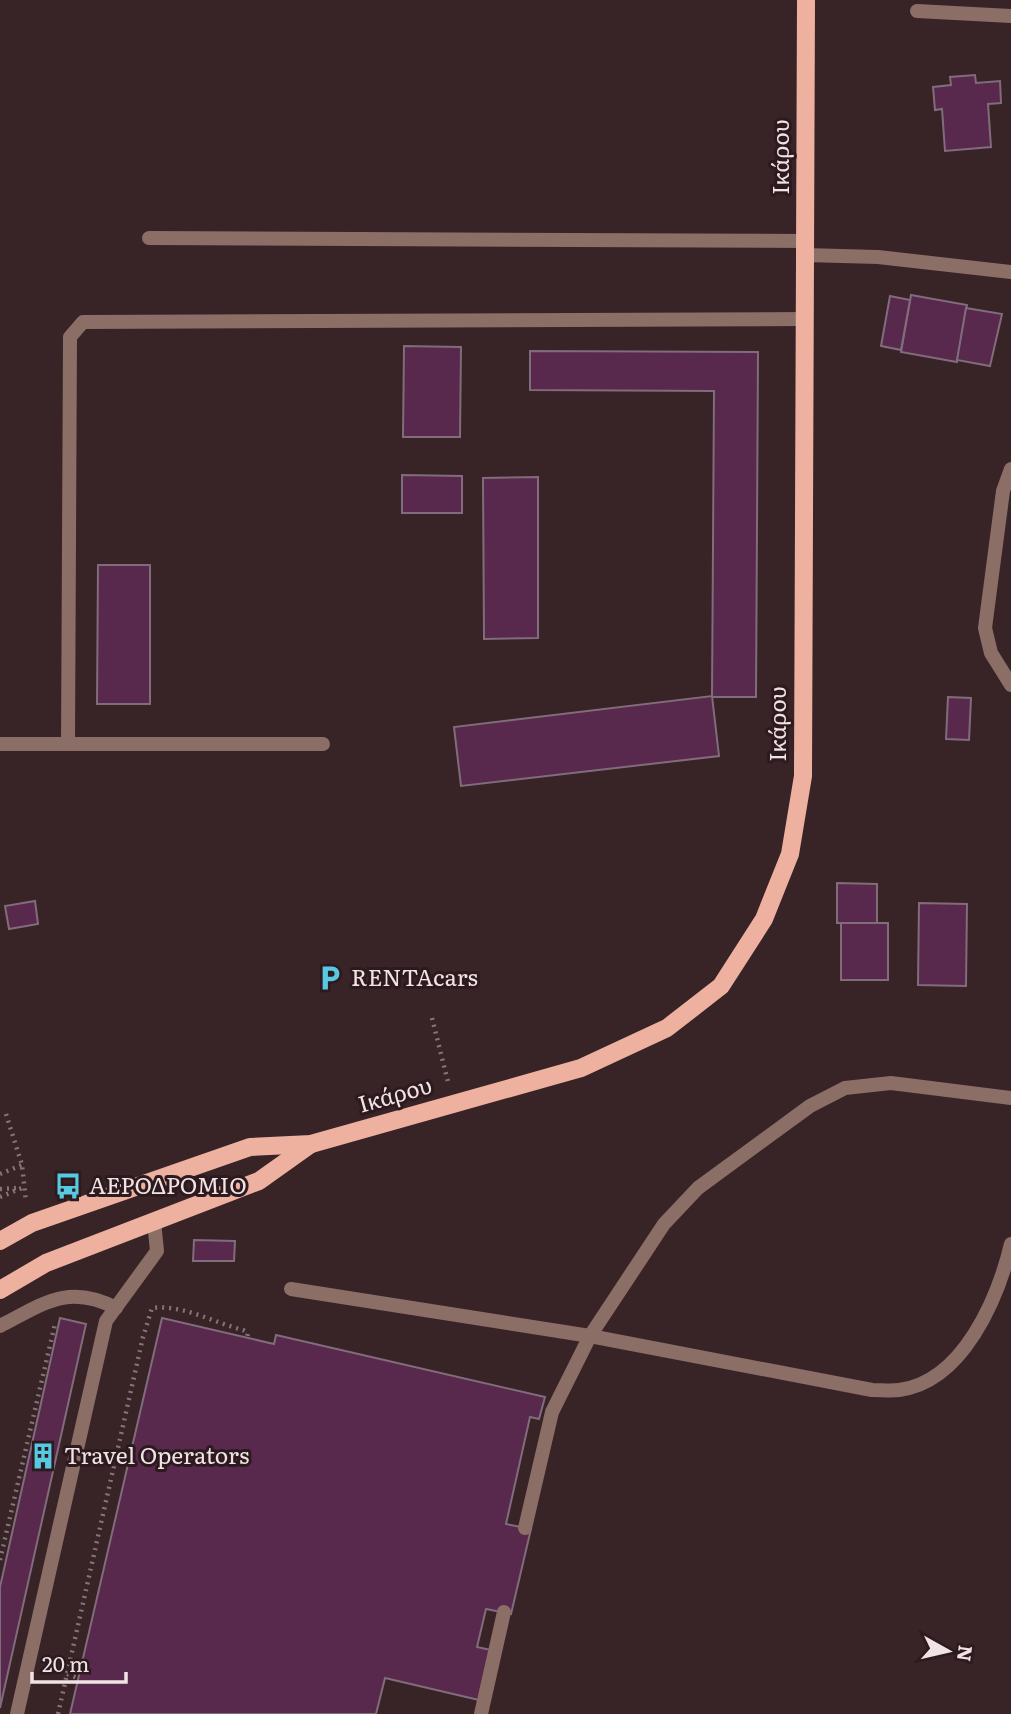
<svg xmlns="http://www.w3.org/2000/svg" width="1011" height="1714" font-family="Literata,serif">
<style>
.building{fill:#58284d;stroke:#806c7a;stroke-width:2}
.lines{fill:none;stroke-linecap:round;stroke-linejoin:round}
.path{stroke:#867478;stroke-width:4.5;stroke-dasharray:2 5;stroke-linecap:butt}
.lane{stroke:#8b6e65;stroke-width:14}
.primary{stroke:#eeb1a0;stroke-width:18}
.labels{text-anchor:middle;stroke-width:6;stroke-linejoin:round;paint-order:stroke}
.street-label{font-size:23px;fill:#f1e3e5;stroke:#2d1a1e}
.poi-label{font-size:23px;fill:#f1e3e5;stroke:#2d1a1e;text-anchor:start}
</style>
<rect width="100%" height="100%" fill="#382327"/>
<g class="building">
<polygon points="975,75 976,83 1000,81 1001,103 988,104 991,147 945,151 942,109 935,110 933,87 951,85 950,77"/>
<polygon points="911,295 967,305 957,362 901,352"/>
<polygon points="890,296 910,300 901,350 881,346"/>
<polygon points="966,308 1002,314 990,366 957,360"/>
<polygon points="404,346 461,347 460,437 403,437"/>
<polygon points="530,351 758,352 756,697 712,697 714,391 530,390"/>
<polygon points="402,475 462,476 462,513 402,513"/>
<polygon points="538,477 538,638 484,639 483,478"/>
<polygon points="98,565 150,565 150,704 97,704"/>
<polygon points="712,696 719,756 461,786 454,727"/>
<polygon points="948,697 971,698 969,740 946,739"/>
<polygon points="837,883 877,884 877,923 837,923"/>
<polygon points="35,901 38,924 9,929 5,906"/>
<polygon points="919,903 967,904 966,986 918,985"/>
<rect x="841" y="923" width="47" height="57"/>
<polygon points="194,1240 235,1241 234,1261 193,1261"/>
<polygon points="60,1318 86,1324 0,1708 0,1587"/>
<polygon points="162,1318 274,1344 276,1335 545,1397 539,1419 530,1417 506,1524 531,1529 511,1614 486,1609 477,1647 491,1650 479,1700 385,1678 376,1714 70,1714"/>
</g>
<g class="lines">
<g class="path">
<polyline points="432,1018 448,1082"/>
<polyline points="6,1114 22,1165 26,1202"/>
<polyline points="0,1174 22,1165"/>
<polyline points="0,1189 17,1188"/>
<polyline points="0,1197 22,1188"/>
<polyline points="0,1560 55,1324"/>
<polyline points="67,1674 78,1678"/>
<path d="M58,1714L143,1337L152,1308C182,1304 215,1323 243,1330L248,1333L247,1338"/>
</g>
<g class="lane">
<polyline points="917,11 1011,16"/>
<polyline points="149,238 805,241"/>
<polyline points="805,255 878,257 1011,272"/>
<polyline points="1011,469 1003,491 985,628 991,653 1011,685"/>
<polyline points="0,744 323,744"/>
<polyline points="68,744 70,337 83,322 806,319"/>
<path d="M291,1289L590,1336L872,1390C881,1390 891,1391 899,1390C963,1382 998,1298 1011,1244"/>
<path d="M0,1326C43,1304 68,1283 116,1308"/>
<polyline points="525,1528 552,1412 590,1336 664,1224 698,1188 810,1106 845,1088 891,1083 1011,1098"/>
<polyline points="17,1714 106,1321 157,1251 154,1221"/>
<polyline points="481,1714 504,1612"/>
</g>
<g class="primary">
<polyline points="0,1241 32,1223 250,1147 311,1144 581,1068 667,1028 721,986 764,919 790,854 803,776 806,0"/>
<polyline points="0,1290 46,1263 259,1181 311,1144"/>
</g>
</g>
<defs>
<g id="parking-bare" transform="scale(2.1)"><path d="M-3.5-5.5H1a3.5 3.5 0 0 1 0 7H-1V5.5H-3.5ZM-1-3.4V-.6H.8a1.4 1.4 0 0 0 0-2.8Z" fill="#58c9e3" stroke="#2d1a1e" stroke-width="2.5" paint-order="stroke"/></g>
<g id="bus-bare" transform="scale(2.1)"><path d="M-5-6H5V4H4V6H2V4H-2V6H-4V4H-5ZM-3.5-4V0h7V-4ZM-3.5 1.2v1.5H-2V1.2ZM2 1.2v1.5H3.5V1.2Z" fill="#58c9e3" stroke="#2d1a1e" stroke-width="2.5" paint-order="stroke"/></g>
<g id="building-bare" transform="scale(2.1)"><path d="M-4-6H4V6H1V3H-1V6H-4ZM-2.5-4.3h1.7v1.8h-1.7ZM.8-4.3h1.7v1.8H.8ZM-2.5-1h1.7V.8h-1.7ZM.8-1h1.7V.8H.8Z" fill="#58c9e3" stroke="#2d1a1e" stroke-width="2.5" paint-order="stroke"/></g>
</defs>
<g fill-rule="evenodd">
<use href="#parking-bare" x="330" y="978"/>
<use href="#bus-bare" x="68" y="1186"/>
<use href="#building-bare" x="43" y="1456"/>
</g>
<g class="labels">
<g class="street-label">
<text transform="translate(781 157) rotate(-90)" y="8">Ικάρου</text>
<text transform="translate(778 724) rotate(-90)" y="8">Ικάρου</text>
<text transform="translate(395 1095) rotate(-16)" y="8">Ικάρου</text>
</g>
<g class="poi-label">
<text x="351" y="986">RENTAcars</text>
<text x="89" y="1194">ΑΕΡΟΔΡΟΜΙΟ</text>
<text x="64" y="1464">Travel Operators</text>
</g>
</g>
<g transform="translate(948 1651) rotate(98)" stroke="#2d1a1e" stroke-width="5" paint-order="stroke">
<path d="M0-5L12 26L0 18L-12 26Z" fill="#f1e3e5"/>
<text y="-10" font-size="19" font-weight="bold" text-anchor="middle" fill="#f1e3e5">N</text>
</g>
<path d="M32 1672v10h94v-10" fill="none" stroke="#f1e3e5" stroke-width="3.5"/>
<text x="42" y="1672" font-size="21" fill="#f1e3e5" stroke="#2d1a1e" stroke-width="5" paint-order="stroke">20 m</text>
</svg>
